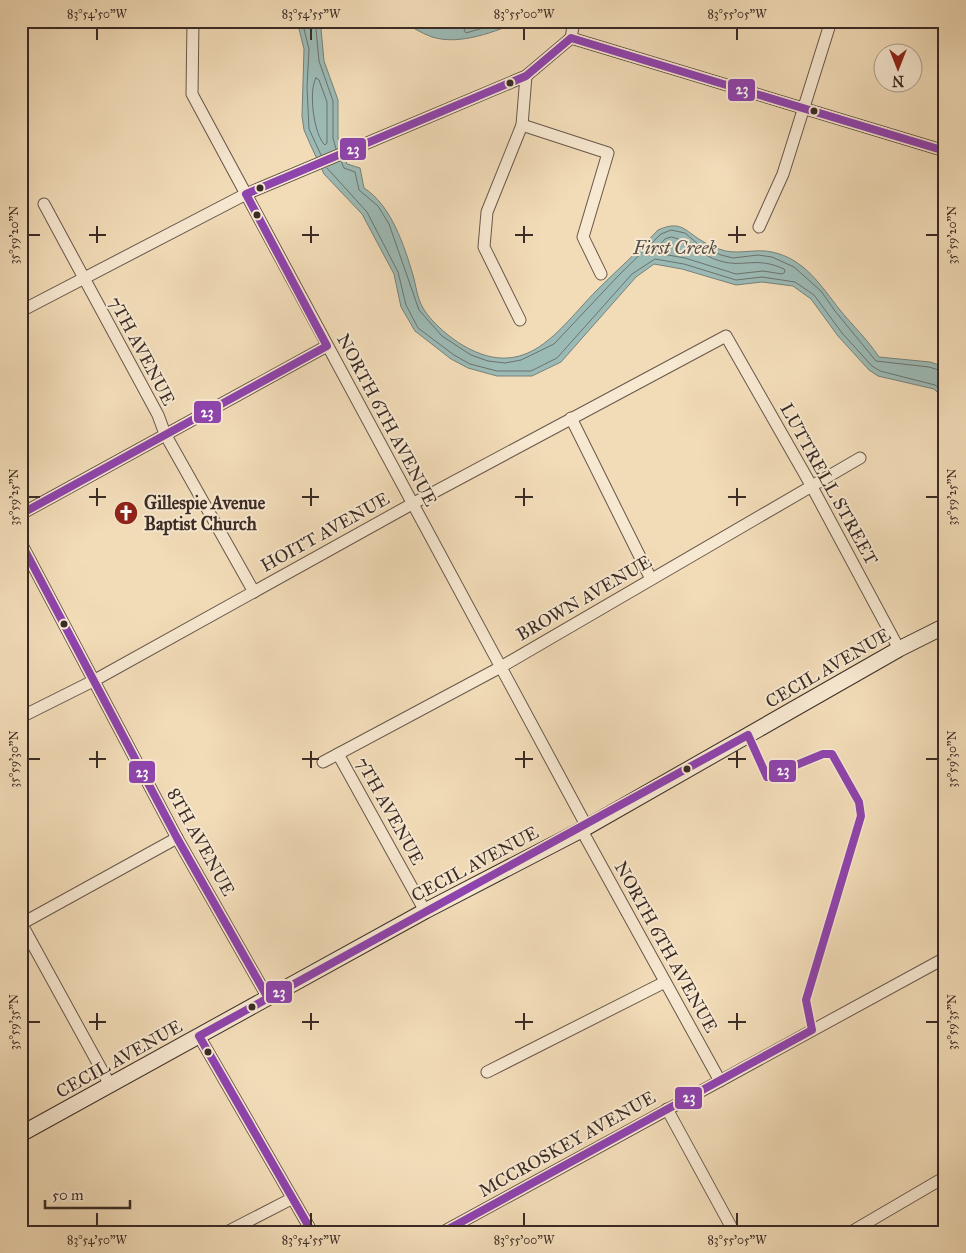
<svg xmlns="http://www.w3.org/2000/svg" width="966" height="1253" font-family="'IM FELL Great Primer',serif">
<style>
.water{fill:#9cbab5;stroke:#75817b}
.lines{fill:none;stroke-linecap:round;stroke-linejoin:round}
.shore{stroke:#6b726d;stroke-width:1}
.street-casing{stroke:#68574a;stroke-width:13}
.secondary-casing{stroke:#3a2b25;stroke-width:17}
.street{stroke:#f7e8d1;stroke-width:11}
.secondary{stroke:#f7e8d1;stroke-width:15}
.bus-1-casing{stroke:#f7e8d1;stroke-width:11}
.bus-1{stroke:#8e44ad;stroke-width:8}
.ticks{fill:none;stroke:#3a2b25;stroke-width:2}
.bus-dot{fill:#3a2b25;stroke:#f7e8d1;stroke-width:2}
.labels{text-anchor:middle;stroke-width:4;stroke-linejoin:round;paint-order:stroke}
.street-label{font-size:18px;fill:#3a2b25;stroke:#f7e8d1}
.poi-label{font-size:18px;font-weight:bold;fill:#3a2b25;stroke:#f7e8d1;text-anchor:start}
.water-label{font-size:19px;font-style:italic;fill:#524f49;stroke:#f7e8d1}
.line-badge{stroke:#f7e8d1;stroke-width:2}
.badge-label{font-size:14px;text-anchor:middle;font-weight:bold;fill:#fff}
.neatline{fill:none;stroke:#3a2b25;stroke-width:2}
.ticks-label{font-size:12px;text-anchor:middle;fill:#3a2b25}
</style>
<rect width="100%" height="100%" fill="#f2dcb8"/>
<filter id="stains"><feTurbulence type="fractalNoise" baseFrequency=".004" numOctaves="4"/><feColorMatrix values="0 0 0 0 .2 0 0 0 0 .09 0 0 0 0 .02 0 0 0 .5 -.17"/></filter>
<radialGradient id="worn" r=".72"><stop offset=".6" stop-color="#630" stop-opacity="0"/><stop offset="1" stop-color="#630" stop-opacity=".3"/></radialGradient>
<g class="water">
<path d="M297,21H323L321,29L324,61L338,100V138L347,164L360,168L364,188C391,205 404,245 413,275C416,285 417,298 423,308C431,322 450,338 464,346C527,382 558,330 596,291C617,270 639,251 658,230C681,220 684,230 702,241C707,244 714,247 719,249C736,256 754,248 772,252C805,259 821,286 840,310C853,326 868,340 879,357L930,362L945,367V400L934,389L878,376L869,370L838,336L811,299L793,286L762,282L736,285L682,269L654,264L636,277L561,362L532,376H497L468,368L451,359L415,331L401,307L394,274L362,214L324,174L311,146L304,130L302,116L304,49Z"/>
<path d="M401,21H431L446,26L475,21H522C495,31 461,46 432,37C421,33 410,26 401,21Z"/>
</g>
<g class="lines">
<g class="shore">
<polyline points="302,21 309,49 307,87 309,129 321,155"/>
<polyline points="318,21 316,29 319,61 333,101 333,138 336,149"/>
<polyline points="469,21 464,30 466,33 507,21"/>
<path d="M316,78L319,80L327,102V143L325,145C314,136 308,90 316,78Z"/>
<polyline points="341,161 344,168 355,172 359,190 378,206 389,224 419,310 442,336 471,355 488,361 505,363 521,360 554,344 619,275 661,234 671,230 685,233 699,245 721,255 733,258 758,255 772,257 794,267 821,291 835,311 876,361 929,367 945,372"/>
<polyline points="327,168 367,212 398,272 406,305 418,328 454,355 470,364 497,371 531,371 557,358 632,274 655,259 684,264 736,280 762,277 795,282 814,295 842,333 872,366 880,371 935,385 945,393"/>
<path d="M672,237C689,241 702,256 720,261C744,268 756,256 784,269L785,272L782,274L763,271L736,274L685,258L656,253V249L665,239Z"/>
</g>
<g class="street-casing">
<g id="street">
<polyline points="193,21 192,94 587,827"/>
<polyline points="571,38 945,151"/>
<polyline points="571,38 574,21"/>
<polyline points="522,125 608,153 583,237 601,274"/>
<polyline points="44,204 158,415 165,434 254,592"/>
<polyline points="759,227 783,174 831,21"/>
<polyline points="21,311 246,194 526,76 571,38"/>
<polyline points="520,320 484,247 487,212 522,125 526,76"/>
<polyline points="571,418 651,579"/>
<polyline points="21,514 327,346"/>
<polyline points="21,543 177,838 268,998"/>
<polyline points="21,717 95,680 412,504 726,336 811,485 899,649"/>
<polyline points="338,754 425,911"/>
<polyline points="323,762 499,668 860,458"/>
<polyline points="581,829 720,1081"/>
<polyline points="21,923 110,1085"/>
<polyline points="21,924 177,838"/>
<polyline points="199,1036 312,1232"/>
<polyline points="487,1072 665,982"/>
<polyline points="667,1109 734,1232"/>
<polyline points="227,1232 291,1199"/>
<polyline points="443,1232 945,958"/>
<polyline points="851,1232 945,1177"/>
</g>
</g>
<g class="secondary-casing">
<polyline id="secondary" points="21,1134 425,911 587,827 899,649 945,626"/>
</g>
<use href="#street" class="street"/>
<use href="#secondary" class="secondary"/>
<g class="bus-1-casing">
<g id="bus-1">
<polyline points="21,514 327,346 246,194 526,76 571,38 945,151"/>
<polyline points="21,543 177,838 268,998"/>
<polyline points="312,1232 199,1036 748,735 767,777 823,754 832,754 859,802 861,816 806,1000 812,1030 443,1232"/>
</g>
</g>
<use href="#bus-1" class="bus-1"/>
</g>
<path class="ticks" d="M97,28V40M311,28V40M524,28V40M737,28V40M97,226V243M311,226V243M524,226V243M737,226V243M28,235H40M89,235H106M302,235H319M515,235H533M728,235H746M926,235H938M97,488V506M311,488V506M524,488V506M737,488V506M28,497H40M89,497H106M302,497H319M515,497H533M728,497H746M926,497H938M97,751V768M311,751V768M524,751V768M737,751V768M28,759H40M89,759H106M302,759H319M515,759H533M728,759H746M926,759H938M97,1013V1030M311,1013V1030M524,1013V1030M737,1013V1030M28,1022H40M89,1022H106M302,1022H319M515,1022H533M728,1022H746M926,1022H938M97,1213V1226M311,1213V1226M524,1213V1226M737,1213V1226"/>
<defs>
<g id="church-disc" transform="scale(1.25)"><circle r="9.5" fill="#8f2418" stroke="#f7e8d1"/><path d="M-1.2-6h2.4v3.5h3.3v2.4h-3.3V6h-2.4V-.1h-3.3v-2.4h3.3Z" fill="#fff"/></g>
</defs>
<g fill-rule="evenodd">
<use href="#church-disc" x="126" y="513"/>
</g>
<g class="bus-dot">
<circle cx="510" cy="83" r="4.5"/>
<circle cx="814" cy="111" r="4.5"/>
<circle cx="260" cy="188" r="4.5"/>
<circle cx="257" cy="215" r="4.5"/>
<circle cx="64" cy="624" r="4.5"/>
<circle cx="687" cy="769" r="4.5"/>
<circle cx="252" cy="1007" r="4.5"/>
<circle cx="208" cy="1052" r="4.5"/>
</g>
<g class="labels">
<g class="street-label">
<text transform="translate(142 351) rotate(62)" y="6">7TH AVENUE</text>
<text transform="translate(387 420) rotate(62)" y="6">NORTH 6TH AVENUE</text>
<text transform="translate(829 484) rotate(61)" y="6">LUTTRELL STREET</text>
<text transform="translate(325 532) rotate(-29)" y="6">HOITT AVENUE</text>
<text transform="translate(584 598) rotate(-30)" y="6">BROWN AVENUE</text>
<text transform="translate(828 668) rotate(-30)" y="6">CECIL AVENUE</text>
<text transform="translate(390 811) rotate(61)" y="6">7TH AVENUE</text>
<text transform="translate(201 842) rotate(61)" y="6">8TH AVENUE</text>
<text transform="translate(475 864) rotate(-28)" y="6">CECIL AVENUE</text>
<text transform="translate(666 947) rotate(61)" y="6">NORTH 6TH AVENUE</text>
<text transform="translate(119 1059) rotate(-29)" y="6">CECIL AVENUE</text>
<text transform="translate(567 1144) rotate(-29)" y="6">MCCROSKEY AVENUE</text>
</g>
<g class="poi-label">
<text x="144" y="509">Gillespie Avenue<tspan x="144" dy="21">Baptist Church</tspan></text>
</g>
<g class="water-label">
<text x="675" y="254">First Creek</text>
</g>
</g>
<g class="line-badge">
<rect x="727" y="78" width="29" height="24" rx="5" fill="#8e44ad"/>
<rect x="339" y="137" width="28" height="24" rx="5" fill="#8e44ad"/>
<rect x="193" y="400" width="29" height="24" rx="5" fill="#8e44ad"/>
<rect x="768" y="759" width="29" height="24" rx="5" fill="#8e44ad"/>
<rect x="128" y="760" width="28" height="24" rx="5" fill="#8e44ad"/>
<rect x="265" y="980" width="28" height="24" rx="5" fill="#8e44ad"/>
<rect x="674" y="1086" width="29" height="24" rx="5" fill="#8e44ad"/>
</g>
<g class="badge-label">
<text x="742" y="94">23</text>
<text x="353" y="154">23</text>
<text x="207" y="417">23</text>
<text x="783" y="775">23</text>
<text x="142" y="777">23</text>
<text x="279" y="997">23</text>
<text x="689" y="1102">23</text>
</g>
<rect width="966" height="1253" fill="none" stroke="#f2dcb8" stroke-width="55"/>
<g transform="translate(898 68) rotate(180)"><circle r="24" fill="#f7e8d1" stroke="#ab9c8c"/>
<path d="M0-4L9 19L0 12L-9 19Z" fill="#8f2418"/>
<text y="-8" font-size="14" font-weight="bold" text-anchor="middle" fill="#3a2b25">N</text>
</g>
<path d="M45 1200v8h85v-8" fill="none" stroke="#3a2b25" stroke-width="2.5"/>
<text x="52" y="1200" font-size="15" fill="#3a2b25" stroke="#f7e8d1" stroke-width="4" paint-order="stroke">50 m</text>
<rect x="28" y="28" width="910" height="1198" class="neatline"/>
<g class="ticks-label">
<text x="97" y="18">83°54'50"W</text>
<text x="311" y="18">83°54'55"W</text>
<text x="524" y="18">83°55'00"W</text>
<text x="737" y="18">83°55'05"W</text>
<text transform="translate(952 235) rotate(-90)" y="4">35°59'20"N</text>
<text transform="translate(14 235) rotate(-90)" y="4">35°59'20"N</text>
<text transform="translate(952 497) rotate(-90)" y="4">35°59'25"N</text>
<text transform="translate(14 497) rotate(-90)" y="4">35°59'25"N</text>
<text transform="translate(952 759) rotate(-90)" y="4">35°59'30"N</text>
<text transform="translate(14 759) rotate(-90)" y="4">35°59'30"N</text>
<text transform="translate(952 1022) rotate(-90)" y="4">35°59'35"N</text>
<text transform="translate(14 1022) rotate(-90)" y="4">35°59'35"N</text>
<text x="97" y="1244">83°54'50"W</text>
<text x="311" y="1244">83°54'55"W</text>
<text x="524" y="1244">83°55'00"W</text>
<text x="737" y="1244">83°55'05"W</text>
</g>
<rect width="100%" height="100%" filter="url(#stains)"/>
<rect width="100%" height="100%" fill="url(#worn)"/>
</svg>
